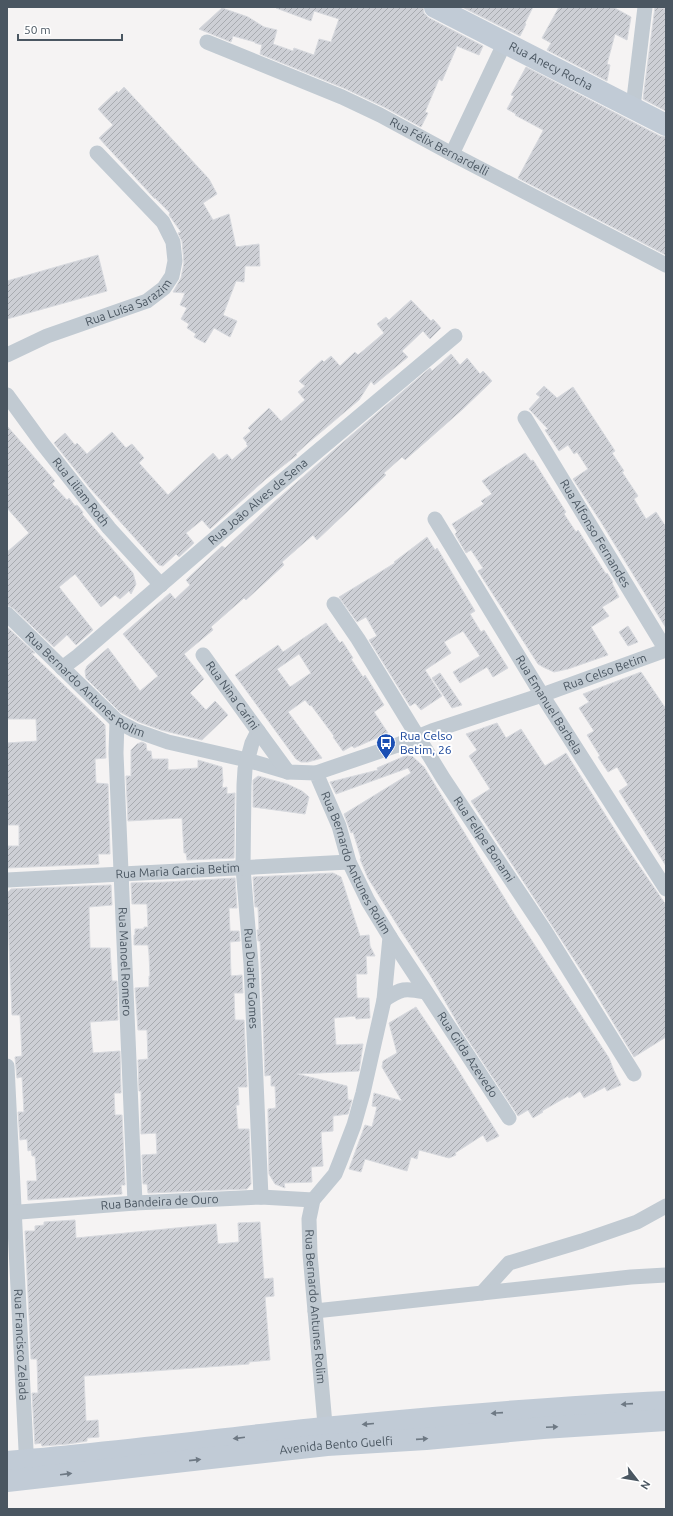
<svg xmlns="http://www.w3.org/2000/svg" width="673" height="1516" font-family="Ubuntu,sans-serif">
<style>
.building{fill:url(#building-hatch);stroke:#d7d9de;fill-rule:evenodd}
.lines{fill:none;stroke-linecap:round;stroke-linejoin:round}
.street{stroke:#c1cad2;stroke-width:15}
.secondary{stroke:#c1cbd6;stroke-width:22}
.oneway{fill:#6e7984}
.labels{text-anchor:middle;stroke-width:4;stroke-linejoin:round;paint-order:stroke}
.street-label{font-size:12px;fill:#4a5661;stroke:#fff}
.transit-label{font-size:12px;fill:#164399;stroke:#fff;text-anchor:start}
</style>
<defs>
<pattern id="building-hatch" width="6" height="6" patternUnits="userSpaceOnUse"><rect width="6" height="6" fill="#cdcfd5"/><path d="M-1 1l2-2M0 6l6-6M5 7l2-2" fill="none" stroke="#a8abb0"/></pattern>
</defs>
<rect width="100%" height="100%" fill="#f5f3f3"/>
<g class="building">
<polygon points="277,7 423,7 424,13 429,18 483,46 479,55 457,46 442,81 439,79 425,112 428,113 421,127 384,107 346,89 260,54 262,45 255,43 255,42 233,36 231,42 199,29 222,8 248,17 264,27 277,30 273,44 293,51 294,48 314,55 319,39 331,42 339,19 314,11 311,21 276,8"/>
<polygon points="462,7 533,7 525,23 526,24 520,36"/>
<polygon points="559,7 613,7 631,17 627,40 615,34 607,64 610,65 607,81 547,50 551,43 542,38"/>
<polygon points="655,7 666,9 666,111 643,99"/>
<polygon points="526,67 660,136 666,137 666,255 518,178 543,131 543,130 515,115 516,114 507,109 514,96 511,95"/>
<polygon points="124,87 209,179 217,194 203,203 213,220 229,214 236,247 259,244 260,266 245,266 244,282 236,281 223,315 237,321 230,337 214,328 205,343 194,337 196,334 187,328 189,324 181,319 187,308 180,305 185,293 173,292 181,278 184,263 182,241 178,233 181,232 169,215 170,213 155,198 155,199 99,138 113,125 98,109 117,91 118,93"/>
<polygon points="98,255 107,291 7,319 7,281"/>
<polygon points="411,300 431,321 433,319 441,328 430,339 423,331 402,351 408,357 374,385 371,381 359,400 308,443 296,454 297,455 266,479 210,529 202,520 186,533 194,543 179,557 176,554 163,566 159,565 90,488 54,443 65,433 75,445 77,443 87,454 112,432 126,448 132,444 144,458 139,463 168,495 213,453 219,460 227,454 232,460 248,446 246,444 247,443 243,438 251,431 248,428 269,408 281,421 305,400 298,392 305,386 299,381 322,360 324,362 331,356 340,366 355,352 358,355 384,333 377,324 386,317 389,320"/>
<polygon points="451,354 460,365 467,358 480,374 483,371 492,381 463,409 405,460 402,457 384,473 386,475 317,540 313,535 282,562 284,565 246,600 244,598 213,625 211,627 213,630 184,654 204,679 190,693 206,710 215,701 228,715 202,740 161,730 139,722 120,712 86,678 85,671 87,666 108,648 140,691 158,676 123,634 170,593 175,599 190,585 186,580 222,546 225,548 273,503 335,449 430,368 432,371"/>
<polygon points="544,386 557,398 573,387 615,451 612,453 624,471 622,472 638,496 634,499 646,519 656,512 666,527 666,628 601,522 573,479 588,469 577,452 574,454 568,445 559,451 545,430 548,429 529,409 540,397 536,394"/>
<polygon points="7,426 55,481 52,484 67,500 69,498 75,506 77,505 83,512 82,514 133,573 136,584 131,594 129,591 120,599 115,595 101,607 75,574 59,587 93,630 76,645 67,635 54,647 13,608 7,605 7,552 29,533 7,508"/>
<polygon points="525,453 531,461 533,460 566,512 564,514 576,532 578,530 606,574 607,573 613,582 612,583 619,597 602,607 609,616 591,627 608,655 568,669 554,672 543,667 538,664 478,571 483,568 471,550 466,553 455,534 457,532 452,524 484,504 481,501 492,494 482,481"/>
<polygon points="427,537 435,550 437,548 475,611 470,614 481,632 484,630 508,668 493,677 487,667 460,683 453,672 480,656 463,631 444,642 451,653 425,670 442,696 421,710 415,703 410,706 369,640 377,636 366,617 357,622 339,597 395,563 394,562"/>
<path d="M326,623L340,643L342,641L353,658L351,659L363,677L365,675L384,705L374,712L388,733L363,744L354,748L352,746L343,751L333,737L334,736L311,705L310,706L305,700L288,712L322,758L308,762H301L296,759L235,675L278,645L283,652ZM299,654L311,673L290,687L277,669Z"/>
<polygon points="628,626 638,642 628,646 619,632"/>
<polygon points="7,627 35,653 31,653 105,725 106,758 95,759 96,783 108,784 110,854 98,854 99,864 7,868 7,846 19,846 19,825 7,825 7,743 37,741 36,719 7,719"/>
<polygon points="641,672 666,709 666,866 619,791 628,785 617,767 608,772 598,757 600,756 587,735 594,731 579,708 589,702 583,694"/>
<polygon points="440,673 462,705 452,708 432,678"/>
<polygon points="497,723 506,738 521,729 545,766 566,753 622,841 666,905 666,1037 634,1057 590,984 471,801 490,789 469,756 477,750 466,734"/>
<polygon points="142,742 146,744 147,751 151,751 152,759 168,759 168,770 198,768 198,760 222,767 223,781 222,788 227,787 227,794 235,793 234,858 187,860 186,853 184,853 182,818 128,821 126,776 131,776 131,750 137,744"/>
<polygon points="405,756 412,756 424,767 513,912 609,1058 614,1071 621,1085 607,1091 605,1087 584,1098 580,1091 569,1098 568,1096 542,1111 543,1112 533,1118 528,1110 518,1116 461,1029 430,975 401,931 368,878 360,859 361,858 353,832 351,833 344,814 411,773 408,768 336,794 330,782 378,770 377,768"/>
<polygon points="258,776 287,784 302,791 309,797 305,814 253,807 253,780"/>
<polygon points="333,873 341,877 360,936 369,935 370,946 375,956 366,956 367,974 356,974 357,998 369,998 370,1018 356,1019 355,1016 334,1018 336,1045 363,1044 359,1071 297,1074 347,1086 348,1100 352,1100 348,1114 333,1116 333,1131 321,1132 323,1166 311,1167 312,1182 284,1183 285,1188 275,1184 269,1174 268,1109 276,1108 275,1086 271,1086 271,1075 265,1076 262,992 260,941 258,941 257,930 259,930 258,907 255,907 253,877"/>
<polygon points="235,878 237,908 229,908 230,931 239,931 240,941 230,942 231,976 242,975 243,993 234,993 235,1020 244,1020 247,1084 247,1087 238,1087 239,1105 236,1105 238,1129 249,1129 251,1184 247,1189 148,1193 147,1184 143,1184 142,1155 157,1154 156,1133 141,1134 141,1091 139,1091 138,1060 148,1059 147,1030 138,1030 135,988 149,987 149,976 150,976 149,954 148,945 134,945 134,935 135,935 135,929 144,929 144,927 148,927 147,904 132,904 131,883 166,882"/>
<polygon points="111,885 112,905 89,907 90,948 110,948 112,981 117,981 118,1020 90,1022 93,1053 120,1051 121,1093 114,1093 115,1115 122,1115 125,1185 121,1185 122,1194 28,1200 27,1181 37,1181 35,1156 32,1156 31,1150 28,1151 27,1139 20,1140 18,1112 24,1112 22,1077 17,1078 15,1057 22,1056 20,1015 12,1015 7,893 11,889"/>
<polygon points="416,1007 455,1065 499,1136 487,1142 483,1135 455,1153 456,1155 449,1158 419,1150 417,1159 411,1157 407,1171 365,1159 361,1172 349,1169 365,1125 372,1127 377,1107 372,1106 374,1093 402,1101 382,1067 383,1061 397,1053 389,1023"/>
<polygon points="75,1220 76,1238 216,1224 218,1244 239,1242 238,1223 260,1222 264,1279 273,1278 274,1296 265,1297 270,1360 249,1362 249,1364 84,1376 86,1421 98,1420 99,1437 87,1438 87,1441 68,1444 42,1446 41,1443 35,1444 32,1393 38,1393 37,1359 31,1359 25,1231 35,1231 35,1226 44,1225 44,1222"/>
</g>
<g class="lines">
<g class="street">
<path id="s1" d="M207,42L342,97L380,115L452,154L666,265"/>
<polyline points="633,107 645,7"/>
<polyline points="452,154 505,42"/>
<path id="s2" d="M7,355L47,336L147,301L164,288L172,276L175,261L173,242L163,222L97,153"/>
<path id="s3" d="M7,395L42,443L109,528L161,585"/>
<path id="s4" d="M525,418L666,650"/>
<path id="s5" d="M435,519L542,695L666,889"/>
<path id="s6" d="M334,604L358,639L443,778L545,931L634,1074"/>
<path id="s7" d="M7,614L117,721L134,730L168,742L247,760L288,772L316,773L339,826L349,862L368,901L390,937L384,1000L363,1093L354,1125L341,1159L335,1174L313,1200L309,1219L310,1254L326,1436"/>
<path id="s8" d="M203,655L258,731L252,743L245,769L244,785L243,868L251,964L261,1197"/>
<path id="s9" d="M62,668L78,656L257,502L455,336"/>
<path id="s10" d="M117,721L116,753L135,1203"/>
<polyline points="258,731 288,772"/>
<path id="s11" d="M316,773L395,746L432,731L542,695L666,650"/>
<path id="s12" d="M7,880L349,862"/>
<path id="s13" d="M390,937L509,1118"/>
<path d="M384,1000C401,988 405,988 425,992"/>
<path id="s14" d="M7,1066L27,1470"/>
<path id="s15" d="M7,1213L135,1203L261,1197L313,1200"/>
<polyline points="482,1293 509,1263 582,1241 637,1222 666,1206"/>
<polyline points="315,1311 631,1277 666,1275"/>
</g>
<g class="secondary">
<path id="s16" d="M435,7L666,125"/>
<path d="M7,1462C113,1453 219,1439 324,1428C438,1417 552,1407 666,1402"/>
<path id="s17" d="M7,1481L327,1445L426,1439L543,1428L666,1420"/>
</g>
</g>
<defs><path id="oneway-solid" d="M-6-.8H1V-3.2L6.5 0L1 3.2V.8H-6Z"/></defs>
<g class="oneway">
<use href="#oneway-solid" transform="translate(627 1404) rotate(176)"/>
<use href="#oneway-solid" transform="translate(497 1413) rotate(176)"/>
<use href="#oneway-solid" transform="translate(368 1424) rotate(175)"/>
<use href="#oneway-solid" transform="translate(552 1427) rotate(-3)"/>
<use href="#oneway-solid" transform="translate(239 1438) rotate(173)"/>
<use href="#oneway-solid" transform="translate(422 1439) rotate(-4)"/>
<use href="#oneway-solid" transform="translate(195 1460) rotate(-6)"/>
<use href="#oneway-solid" transform="translate(66 1474) rotate(-7)"/>
</g>
<defs>
<g id="bus-pin" transform="scale(1)"><path d="M0 17L-7.5 6A9.5 9.5 0 1 1 7.5 6Z" fill="#1a4fb4" stroke="#fff"/><path d="M-5-6H5V4H4V6H2V4H-2V6H-4V4H-5ZM-3.5-4V0h7V-4ZM-3.5 1.2v1.5H-2V1.2ZM2 1.2v1.5H3.5V1.2Z" fill="#fff"/></g>
</defs>
<g fill-rule="evenodd">
<use href="#bus-pin" x="386" y="743"/>
</g>
<g class="labels">
<g class="street-label">
<text dy="4" stroke="none"><textPath href="#s16" startOffset="130">Rua Anecy Rocha</textPath></text>
<text dy="4" stroke="none"><textPath href="#s1" startOffset="255">Rua Félix Bernardelli</textPath></text>
<text dy="4" stroke="none"><textPath href="#s2" startOffset="133">Rua Luísa Sarazim</textPath></text>
<text dy="4" stroke="none"><textPath href="#s3" startOffset="122">Rua Liliam Roth</textPath></text>
<text dy="4" stroke="none"><textPath href="#s9" startOffset="257">Rua João Alves de Sena</textPath></text>
<text dy="4" stroke="none"><textPath href="#s4" startOffset="135">Rua Alfonso Fernandes</textPath></text>
<text dy="4" stroke="none"><textPath href="#s11" startOffset="306">Rua Celso Betim</textPath></text>
<text dy="4" stroke="none"><textPath href="#s7" startOffset="106">Rua Bernardo Antunes Rolim</textPath></text>
<text dy="4" stroke="none"><textPath href="#s8" startOffset="50">Rua Nina Carini</textPath></text>
<text dy="4" stroke="none"><textPath href="#s5" startOffset="218">Rua Emanuel Barbela</textPath></text>
<text dy="4" stroke="none"><textPath href="#s6" startOffset="279">Rua Felipe Bonami</textPath></text>
<text dy="4" stroke="none"><textPath href="#s7" startOffset="459">Rua Bernardo Antunes Rolim</textPath></text>
<text dy="4" stroke="none"><textPath href="#s12" startOffset="171">Rua Maria Garcia Betim</textPath></text>
<text dy="4" stroke="none"><textPath href="#s10" startOffset="241">Rua Manoel Romero</textPath></text>
<text dy="4" stroke="none"><textPath href="#s8" startOffset="344">Rua Duarte Gomes</textPath></text>
<text dy="4" stroke="none"><textPath href="#s13" startOffset="141">Rua Gilda Azevedo</textPath></text>
<text dy="4" stroke="none"><textPath href="#s15" startOffset="153">Rua Bandeira de Ouro</textPath></text>
<text dy="4" stroke="none"><textPath href="#s7" startOffset="927">Rua Bernardo Antunes Rolim</textPath></text>
<text dy="4" stroke="none"><textPath href="#s14" startOffset="279">Rua Francisco Zelada</textPath></text>
<text dy="4" stroke="none"><textPath href="#s17" startOffset="331">Avenida Bento Guelfi</textPath></text>
</g>
<g class="transit-label">
<text x="400" y="740">Rua Celso<tspan x="400" dy="14">Betim, 26</tspan></text>
</g>
</g>
<rect width="673" height="1516" fill="none" stroke="#4a5661" stroke-width="16"/>
<g transform="translate(637 1480) rotate(121)" stroke="#ffffff" stroke-width="3" paint-order="stroke">
<path d="M0-3L7 15L0 10L-7 15Z" fill="#4a5661"/>
<text y="-6" font-size="11" font-weight="bold" text-anchor="middle" fill="#4a5661">N</text>
</g>
<path d="M18 34v6h104v-6" fill="none" stroke="#4a5661" stroke-width="2"/>
<text x="24" y="34" font-size="12" fill="#4a5661" stroke="#ffffff" stroke-width="3" paint-order="stroke">50 m</text>
</svg>
